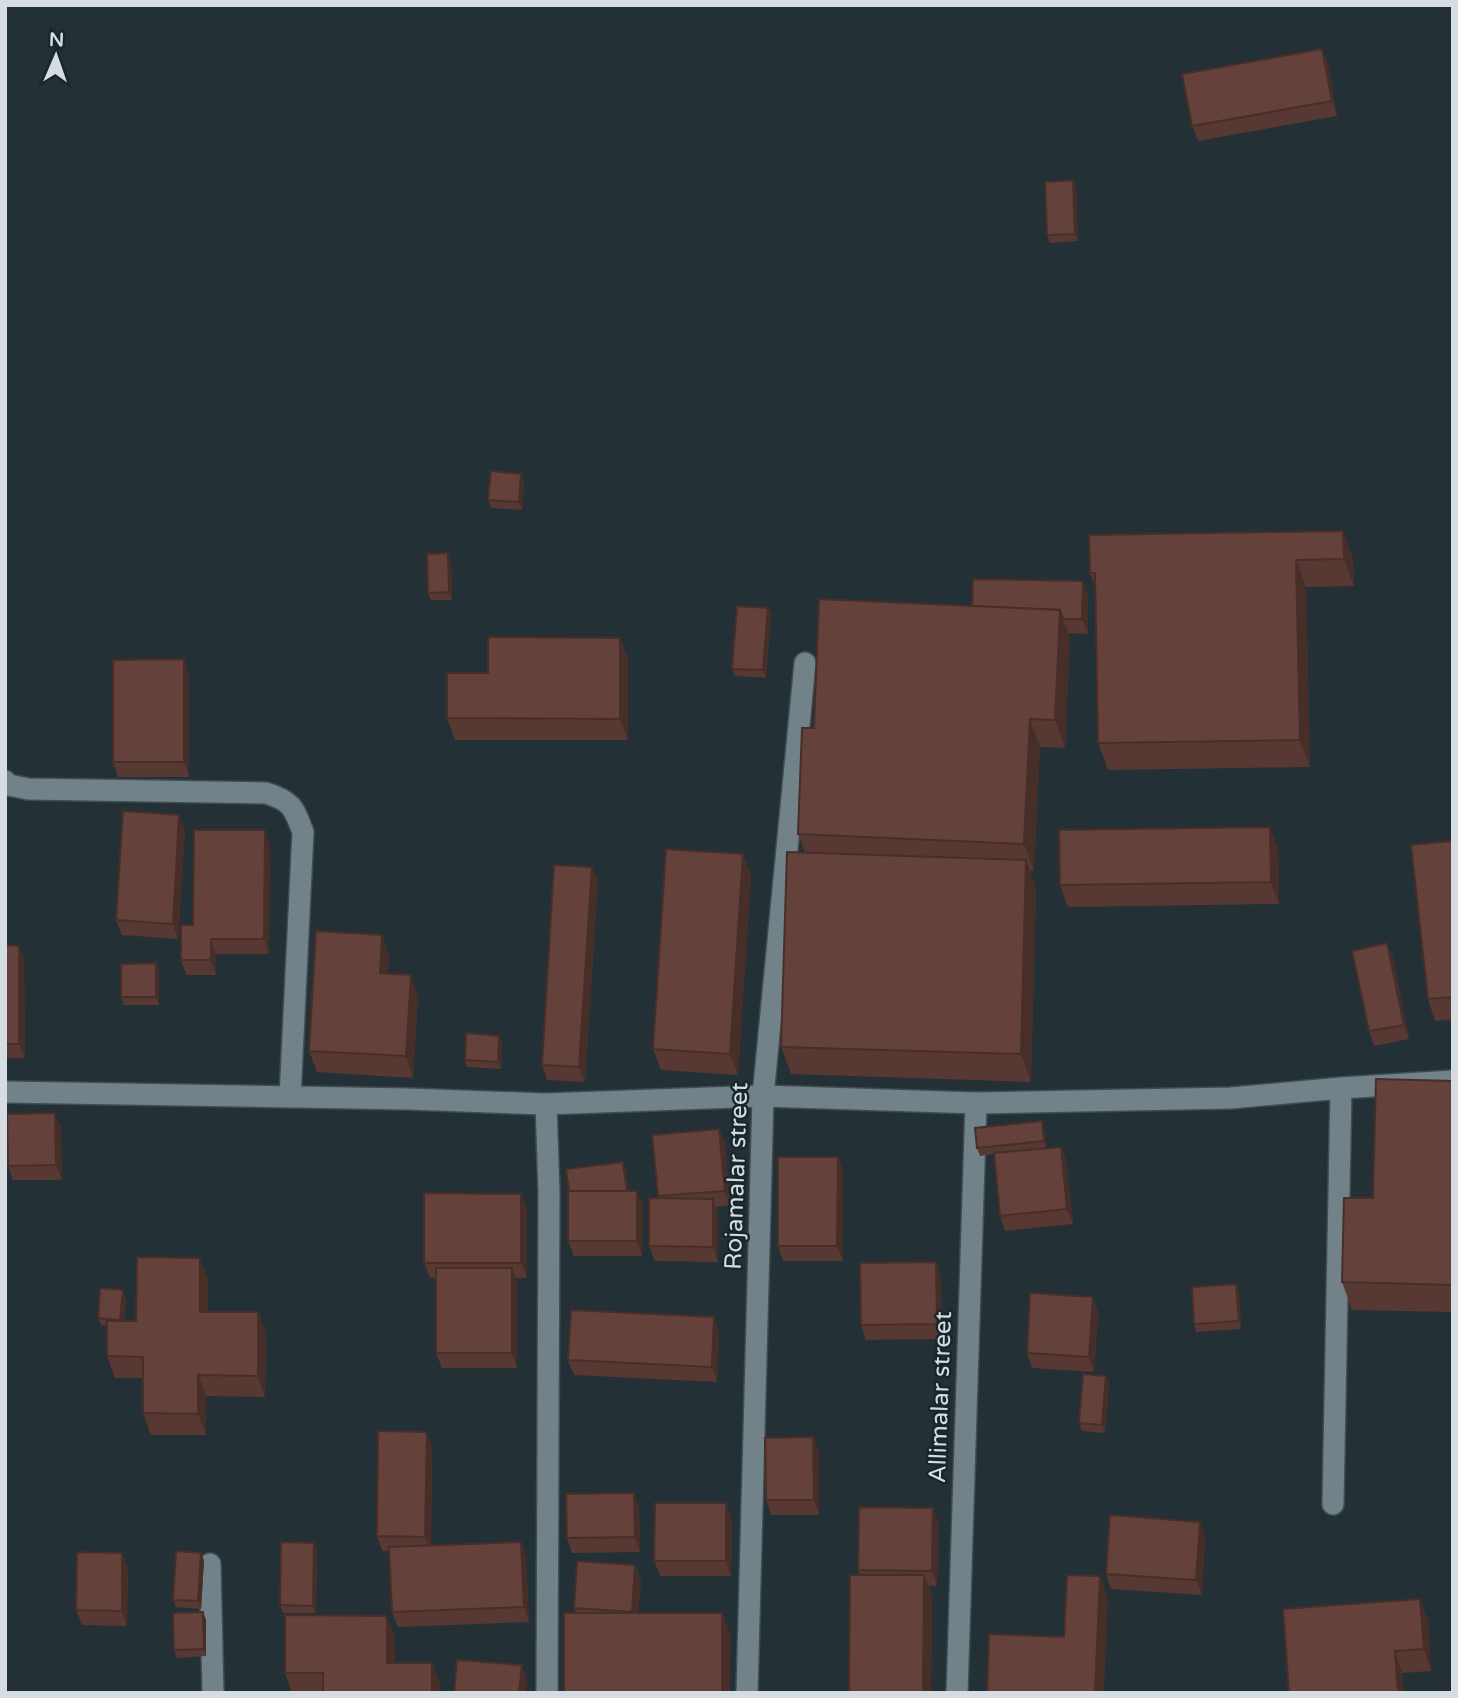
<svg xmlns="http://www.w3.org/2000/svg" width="1458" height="1698" font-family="'Varela Round',sans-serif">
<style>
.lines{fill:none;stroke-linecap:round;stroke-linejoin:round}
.minor-casing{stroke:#404c52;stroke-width:24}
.minor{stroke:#718289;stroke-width:21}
.wall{fill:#573833}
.shaded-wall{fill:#472e29}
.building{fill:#65413b;stroke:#472e29;stroke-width:2}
.labels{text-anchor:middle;stroke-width:5;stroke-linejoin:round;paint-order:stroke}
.street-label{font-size:24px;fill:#d5dde2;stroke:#19272d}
</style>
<rect width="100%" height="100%" fill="#233137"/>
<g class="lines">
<g class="minor-casing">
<g id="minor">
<path d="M5,781L9,785L28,789L266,793C292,801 294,808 303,832L290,1097"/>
<polyline points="5,1092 408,1099 546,1104 763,1096 976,1103 1231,1098 1341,1088 1453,1081"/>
<polyline points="546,1104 549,1192 547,1693"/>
<polyline points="1333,1504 1341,1088"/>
<polyline points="210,1564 213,1693"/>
<polyline points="747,1693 763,1096 805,663"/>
<polyline points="957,1693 976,1103"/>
</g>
</g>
<use href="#minor" class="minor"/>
</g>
<g class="wall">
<polygon points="1328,64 1337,116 1198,141 1192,126"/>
<polygon points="1076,188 1078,241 1050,243 1047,235"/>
<polygon points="524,481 522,510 491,508 488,500"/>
<polygon points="1343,531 1353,559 1354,586 1306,587 1310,767 1108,770 1098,743 1096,589 1090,573"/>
<polygon points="448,553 451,561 452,600 431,600 428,593"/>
<polygon points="1088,595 1088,634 1069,633 1070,637 1065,748 1040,747 1034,871 1030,871 1036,887 1031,1082 791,1074 781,1047 805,853 798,834 814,728 972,606"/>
<polygon points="768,608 771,615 766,678 735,676 732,669"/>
<polygon points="620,638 628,659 628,740 455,740 447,718"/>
<polygon points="184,659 189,674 189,777 118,777 113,762"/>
<polygon points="185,830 178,939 122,935 116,920"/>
<polygon points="1453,841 1453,1019 1435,1021 1428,999"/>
<polygon points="270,845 269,954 216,954 216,975 186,975 181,960 193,925"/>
<polygon points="1278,848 1279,904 1068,907 1060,885"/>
<polygon points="743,854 751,876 738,1075 661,1070 653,1049"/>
<polygon points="592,867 598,881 585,1082 547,1080 542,1065"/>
<polygon points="382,935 389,956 388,974 418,997 413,1078 317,1072 309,1051"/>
<polygon points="1387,943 1393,958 1409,1039 1374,1046 1369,1031"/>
<polygon points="5,945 19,946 24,960 25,1058 5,1058"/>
<polygon points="156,963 159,971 159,1005 124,1005 121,997"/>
<polygon points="499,1036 502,1044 501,1069 467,1067 465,1060"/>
<polygon points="1453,1081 1453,1312 1352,1310 1342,1282 1373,1198"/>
<polygon points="61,1128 62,1180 13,1180 8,1166"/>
<polygon points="1044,1128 1046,1148 1061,1147 1066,1161 1073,1224 1005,1231 1000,1216 994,1154 980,1156 977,1148"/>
<polygon points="719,1129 725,1144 730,1205 716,1207 718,1214 718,1262 655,1261 649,1246 659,1198 658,1196"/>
<polygon points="838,1157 843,1172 843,1261 783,1261 778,1246"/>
<polygon points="626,1170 628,1191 643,1206 642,1256 574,1256 568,1241"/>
<polygon points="521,1194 527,1209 527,1278 515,1278 517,1283 517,1368 442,1368 436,1353 436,1278 430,1278 424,1263"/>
<polygon points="941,1277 942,1339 866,1340 861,1325"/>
<polygon points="208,1279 208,1312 258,1312 266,1333 265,1397 206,1396 206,1435 151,1435 143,1413 143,1378 115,1378 107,1356 107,1326 101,1325 98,1318 126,1298 124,1321 136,1321"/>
<polygon points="1236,1284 1239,1292 1241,1329 1196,1332 1194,1324"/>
<polygon points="1098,1312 1094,1372 1032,1368 1027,1353"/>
<polygon points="719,1332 717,1382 574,1375 568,1360"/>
<polygon points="1106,1376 1109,1383 1105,1433 1082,1431 1079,1423"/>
<polygon points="432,1447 431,1545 526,1556 529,1622 398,1627 392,1612 389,1551 382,1551 377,1536"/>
<polygon points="819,1452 819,1515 771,1515 766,1500"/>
<polygon points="726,1503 732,1518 731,1576 660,1576 654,1561"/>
<polygon points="639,1508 640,1552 572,1553 567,1538"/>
<polygon points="933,1508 938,1522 937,1586 928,1586 932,1597 931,1693 849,1693 860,1575 858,1570"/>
<polygon points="1205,1537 1202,1595 1111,1589 1106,1574"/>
<polygon points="317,1550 316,1613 283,1613 280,1605"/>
<polygon points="204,1560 201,1609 176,1607 173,1600"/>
<polygon points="128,1568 127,1626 82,1625 76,1610"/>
<polygon points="641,1580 638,1613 722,1613 730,1634 730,1693 564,1693 576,1613 574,1608"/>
<polygon points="1420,1599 1428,1621 1431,1671 1402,1673 1283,1609"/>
<polygon points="203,1612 206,1620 206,1656 177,1658 174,1650"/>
<polygon points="395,1637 394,1663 440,1684 440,1693 292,1693 285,1673"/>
</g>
<g class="shaded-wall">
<polygon points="1322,49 1328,64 1337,116 1332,101"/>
<polygon points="1073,180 1076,188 1078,241 1075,234"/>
<polygon points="521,474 524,481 522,510 519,502"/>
<polygon points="1343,531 1353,559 1354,586 1344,559"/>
<polygon points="448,553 451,561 452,600 449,592"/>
<polygon points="1296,560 1306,587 1310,767 1300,740"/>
<polygon points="1083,581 1088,595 1088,634 1082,619"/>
<polygon points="768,608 771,615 766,678 763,670"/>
<polygon points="1060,610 1070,637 1065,748 1055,720"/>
<polygon points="620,638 628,659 628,740 620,719"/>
<polygon points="184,659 189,674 189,777 184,762"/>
<polygon points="1030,719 1040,747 1034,871 1024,844"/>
<polygon points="179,815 185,830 178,939 173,924"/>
<polygon points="1270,827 1278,848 1279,904 1271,882"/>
<polygon points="265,830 270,845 269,954 264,939"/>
<polygon points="743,854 751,876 738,1075 730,1054"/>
<polygon points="1026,860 1036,887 1031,1082 1021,1054"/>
<polygon points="592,867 598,881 585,1082 579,1067"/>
<polygon points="382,935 389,956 387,995 380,973"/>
<polygon points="211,939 216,954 216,975 211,960"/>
<polygon points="1387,943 1393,958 1409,1039 1404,1025"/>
<polygon points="19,946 24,960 25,1058 19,1044"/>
<polygon points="156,963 159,971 159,1005 156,997"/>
<polygon points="411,975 418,997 413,1078 406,1056"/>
<polygon points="499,1036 502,1044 501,1069 498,1062"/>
<polygon points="55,1113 61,1128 62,1180 56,1165"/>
<polygon points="1042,1121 1044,1128 1047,1148 1044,1141"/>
<polygon points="719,1129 725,1144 730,1205 725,1191"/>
<polygon points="1061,1147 1066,1161 1073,1224 1067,1209"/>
<polygon points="838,1157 843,1172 843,1261 837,1246"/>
<polygon points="623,1162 626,1170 629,1198 627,1191"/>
<polygon points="637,1191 643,1206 642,1256 637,1241"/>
<polygon points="521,1194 527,1209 527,1278 521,1263"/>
<polygon points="713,1199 718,1214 718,1262 713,1247"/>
<polygon points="200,1258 208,1279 208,1334 200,1312"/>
<polygon points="936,1262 941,1277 942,1339 937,1324"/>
<polygon points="512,1268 517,1283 517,1368 512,1353"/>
<polygon points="1236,1284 1239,1292 1241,1329 1239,1321"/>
<polygon points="123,1290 126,1298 123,1328 120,1320"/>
<polygon points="1093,1297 1098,1312 1094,1372 1089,1357"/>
<polygon points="258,1312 266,1333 265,1397 258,1376"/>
<polygon points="714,1317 719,1332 717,1382 712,1367"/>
<polygon points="198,1375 206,1396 206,1435 198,1414"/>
<polygon points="1106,1376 1109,1383 1105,1433 1102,1425"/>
<polygon points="427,1432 432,1447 431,1552 425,1537"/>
<polygon points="813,1437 819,1452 819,1515 814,1500"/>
<polygon points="634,1493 639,1508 640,1552 635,1537"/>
<polygon points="726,1503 732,1518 731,1576 726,1561"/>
<polygon points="933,1508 938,1522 937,1586 932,1571"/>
<polygon points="1200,1522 1205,1537 1202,1595 1196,1580"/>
<polygon points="521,1542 526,1556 529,1622 524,1607"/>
<polygon points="314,1543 317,1550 316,1613 313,1606"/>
<polygon points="122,1553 128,1568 127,1626 122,1611"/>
<polygon points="201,1553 204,1560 201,1609 198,1601"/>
<polygon points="635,1565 641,1580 637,1627 632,1612"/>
<polygon points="924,1575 932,1597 931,1693 923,1693"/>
<polygon points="1100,1576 1108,1598 1104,1693 1095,1693"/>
<polygon points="1420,1599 1428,1621 1431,1671 1424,1649"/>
<polygon points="203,1612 206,1620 206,1656 204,1649"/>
<polygon points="722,1613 730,1634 730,1693 722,1693"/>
<polygon points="387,1616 395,1637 394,1684 387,1663"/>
<polygon points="1395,1651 1402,1673 1404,1693 1398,1693"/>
<polygon points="432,1663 440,1684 440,1693 432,1693"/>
<polygon points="522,1665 527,1680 526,1693 519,1693"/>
</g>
<g class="building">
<polygon points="1322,49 1332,101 1192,126 1182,74"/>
<polygon points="1073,180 1075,234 1047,235 1045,182"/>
<polygon points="491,471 521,474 519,502 488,500"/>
<polygon points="1343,531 1344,559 1296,560 1300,740 1098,743 1095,573 1090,573 1089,535"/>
<polygon points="448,553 449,592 428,593 427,554"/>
<polygon points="973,579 1083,581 1082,619 1063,619 1060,610 972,606"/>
<polygon points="819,599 1060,610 1055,720 1030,719 1024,844 798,834 802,728 814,728"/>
<polygon points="737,606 768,608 763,670 732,669"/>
<polygon points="488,637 620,638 620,719 447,718 447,673 488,673"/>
<polygon points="184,659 184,762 113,762 113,660"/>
<polygon points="123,811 179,815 173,924 116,920"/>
<polygon points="1270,827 1271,882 1060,885 1059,830"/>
<polygon points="194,830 265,830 264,939 211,939 211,960 181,960 181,925 193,925"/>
<polygon points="1453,841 1453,997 1428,999 1411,845"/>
<polygon points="666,849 743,854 730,1054 653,1049"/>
<polygon points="787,852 1026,860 1021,1054 781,1047"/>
<polygon points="554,865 592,867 579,1067 542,1065"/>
<polygon points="316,931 382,935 380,973 411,975 406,1056 309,1051"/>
<polygon points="1387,943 1404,1025 1369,1031 1352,951"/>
<polygon points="5,945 19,946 19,1044 5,1044"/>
<polygon points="156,963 156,997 121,997 121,964"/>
<polygon points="466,1033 499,1036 498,1062 465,1060"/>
<polygon points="1376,1079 1453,1081 1453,1285 1342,1282 1344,1198 1373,1198"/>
<polygon points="55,1113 56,1165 8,1166 7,1114"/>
<polygon points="1042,1121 1044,1141 977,1148 975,1128"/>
<polygon points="719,1129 725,1191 658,1196 652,1135"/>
<polygon points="1061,1147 1067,1209 1000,1216 994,1153"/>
<polygon points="778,1157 838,1157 837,1246 778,1246"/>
<polygon points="623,1162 627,1191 569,1191 566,1169"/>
<rect x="568" y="1191" width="69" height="50"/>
<polygon points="424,1193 521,1194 521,1263 424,1263"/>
<polygon points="649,1198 713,1199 713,1247 649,1246"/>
<polygon points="137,1257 200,1258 200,1312 258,1312 258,1376 198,1375 198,1414 143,1413 143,1357 107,1356 107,1321 136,1321"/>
<polygon points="936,1262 937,1324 861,1325 860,1263"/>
<rect x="436" y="1268" width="76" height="85"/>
<polygon points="1236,1284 1239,1321 1194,1324 1192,1287"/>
<polygon points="100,1288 123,1290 120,1320 98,1318"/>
<polygon points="1030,1293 1093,1297 1089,1357 1027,1353"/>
<polygon points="571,1310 714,1317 712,1367 568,1360"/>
<polygon points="1083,1374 1106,1376 1102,1425 1079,1423"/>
<polygon points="378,1431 427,1432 425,1537 377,1536"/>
<polygon points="813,1437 814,1500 766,1500 765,1438"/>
<polygon points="634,1493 635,1537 567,1538 566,1494"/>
<polygon points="655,1503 726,1503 726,1561 654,1561"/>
<polygon points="859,1507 933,1508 932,1571 858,1570"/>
<polygon points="1110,1515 1200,1522 1196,1580 1106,1574"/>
<polygon points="281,1542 314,1543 313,1606 280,1605"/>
<polygon points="521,1542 524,1607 392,1612 389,1547"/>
<polygon points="176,1551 201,1553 198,1601 173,1600"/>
<polygon points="77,1552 122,1553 122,1611 76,1610"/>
<polygon points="577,1561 635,1565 632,1612 574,1608"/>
<polygon points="850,1575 924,1575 923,1693 849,1693"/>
<polygon points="1067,1575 1100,1576 1095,1693 987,1693 989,1634 1064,1637"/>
<polygon points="1420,1599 1424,1649 1395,1651 1398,1693 1289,1693 1283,1609"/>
<polygon points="203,1612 204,1649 174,1650 173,1613"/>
<rect x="564" y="1613" width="158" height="80"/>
<polygon points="285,1615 387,1616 387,1663 432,1663 432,1693 323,1693 323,1673 285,1673"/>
<polygon points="457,1660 522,1665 519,1693 454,1693"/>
</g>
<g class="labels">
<g class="street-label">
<text transform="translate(736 1176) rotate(-88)" y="8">Rojamalar street</text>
<text transform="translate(940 1397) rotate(-88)" y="8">Allimalar street</text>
</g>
</g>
<rect width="1458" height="1698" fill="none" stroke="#d5dde2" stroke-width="14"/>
<g transform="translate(56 56) rotate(2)" stroke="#19272d" stroke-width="5" paint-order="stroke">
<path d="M0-5L12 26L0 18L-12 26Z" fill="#d5dde2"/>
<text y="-10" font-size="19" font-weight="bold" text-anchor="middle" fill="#d5dde2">N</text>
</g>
</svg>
